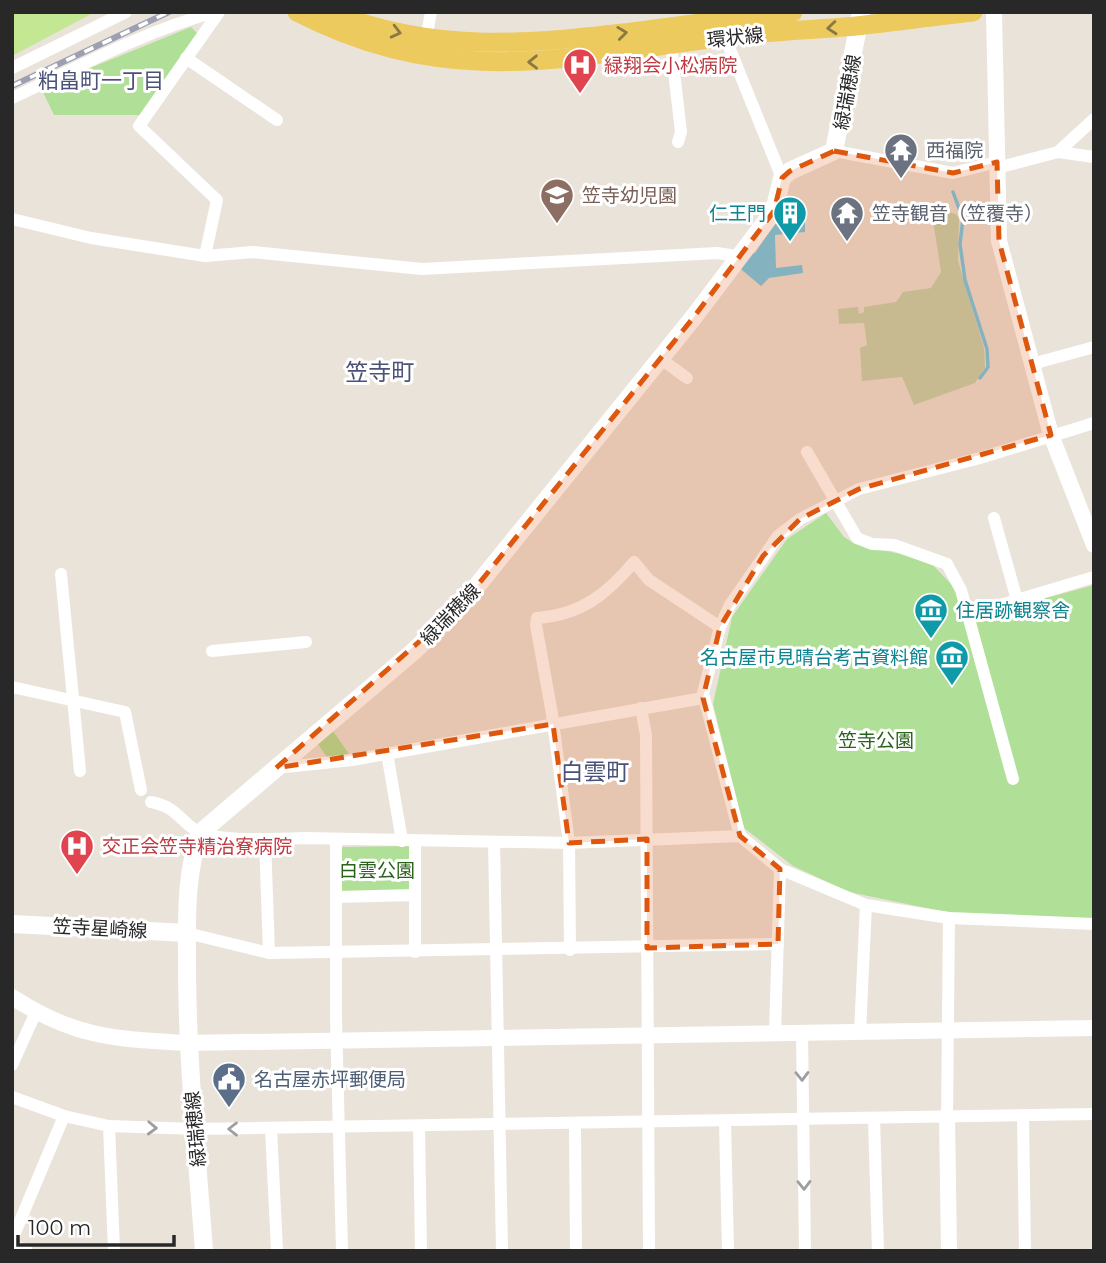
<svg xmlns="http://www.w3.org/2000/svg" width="1106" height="1263" font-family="Montserrat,'Noto Sans JP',sans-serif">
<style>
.green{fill:#b0e097}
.cemetery{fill:#c2d4b2}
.pitch{fill:#c4e793}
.water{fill:#6fcaeb}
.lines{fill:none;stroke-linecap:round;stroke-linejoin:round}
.stream{stroke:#6fcaeb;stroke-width:3.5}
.minor{stroke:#fff;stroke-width:12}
.tertiary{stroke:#fff;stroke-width:16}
.secondary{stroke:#fff;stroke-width:18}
.primary{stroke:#ecca5d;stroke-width:19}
.rail-casing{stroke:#9da0b2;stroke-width:6}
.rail{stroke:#fff;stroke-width:3.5;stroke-dasharray:10;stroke-linecap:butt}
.oneway{stroke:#8a7942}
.oneway2{stroke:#9e9e9e}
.marked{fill:#de570d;fill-opacity:0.2;stroke:#de570d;stroke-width:5;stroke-dasharray:14 9;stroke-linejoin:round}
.labels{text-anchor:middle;stroke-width:6;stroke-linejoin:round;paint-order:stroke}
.street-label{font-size:19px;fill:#282828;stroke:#fff}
.health-label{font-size:19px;fill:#be3a42;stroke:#fff;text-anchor:start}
.worship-label{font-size:19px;fill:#5b616d;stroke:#fff;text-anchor:start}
.education-label{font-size:19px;fill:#785e54;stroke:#fff;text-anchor:start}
.culture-label{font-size:19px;fill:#0d838f;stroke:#fff;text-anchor:end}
.park-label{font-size:19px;fill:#2a621b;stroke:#fff}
.service-label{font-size:19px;fill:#4e5e75;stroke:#fff;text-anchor:start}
.neighbourhood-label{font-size:21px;fill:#4a5277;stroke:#fff}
.quarter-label{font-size:23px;fill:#4a5277;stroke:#fff}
</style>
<rect width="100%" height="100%" fill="#eae3da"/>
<g class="green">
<polygon points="191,27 199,35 140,115 54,115 41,88"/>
<polygon points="826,513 844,537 855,544 928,560 954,587 965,620 1094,585 1094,920 950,913 849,892 793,866 744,828 713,704 732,617 787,539"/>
<polygon points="333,731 349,754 327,757 317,743"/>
<polygon points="412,846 413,894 341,894 341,847"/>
</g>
<polygon class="cemetery" points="931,208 956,214 959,218 958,261 984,348 985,367 975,383 914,405 902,377 862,381 860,348 867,345 864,323 839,324 838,309 858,307 859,314 864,312 864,307 896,302 903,292 931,288 941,272"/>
<polygon class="pitch" points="12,12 95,12 12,56"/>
<polygon class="water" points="780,216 805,218 805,232 775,235 776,268 802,265 803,273 769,278 761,286 736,265 746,255 755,253"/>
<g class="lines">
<polyline class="stream" points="953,192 963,219 960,244 965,280 987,349 988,367 980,378"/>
<g class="minor">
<polyline points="725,37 782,178"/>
<polyline points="426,39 431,12"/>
<polyline points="671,46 681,132 678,142"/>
<polyline points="186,58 277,120"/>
<polyline points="12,68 126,12"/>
<path d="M12,98C78,67 145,31 215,12"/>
<polyline points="834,151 953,173 997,162"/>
<polyline points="1058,152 1094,119"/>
<polyline points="997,168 1058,152 1094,157"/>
<polyline points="12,219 91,238 205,256 253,252 422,269 717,253 737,256"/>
<polyline points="205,256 217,200 139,126 219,12"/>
<polyline points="661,359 687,378"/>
<polyline points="1032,364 1094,347"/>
<polyline points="807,452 857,538 872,544 894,545 947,564 961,590 1013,779"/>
<polyline points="994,518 1017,600"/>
<polyline points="61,574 80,771"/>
<polyline points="967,615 1094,577"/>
<polyline points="212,651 306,642"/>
<polyline points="12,687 125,712 141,790"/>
<polyline points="641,708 646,735 649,1251"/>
<polyline points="387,753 402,841"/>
<polyline points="276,768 352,760 703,698"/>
<path d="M151,802C179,807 183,826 201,833C222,841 281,839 304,838L569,843L740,836L780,869L866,905L949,918L1094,924"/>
<polyline points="740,836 703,693 720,627 730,605 778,536 800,519 859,489 980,458 1094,423"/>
<polyline points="265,840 269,953"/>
<polyline points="336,840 336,1018 342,1251"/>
<polyline points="415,841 415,952"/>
<polyline points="494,842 502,1251"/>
<polyline points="337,897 415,895"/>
<polyline points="187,933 269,953 778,944"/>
<path d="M570,950L569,843L552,714L536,625L537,618C581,615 607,594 634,562L649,580L720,627"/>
<polyline points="860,1032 866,905"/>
<polyline points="775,1033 780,869"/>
<polyline points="802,1033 805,1251"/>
<polyline points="12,1065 36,1012"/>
<polyline points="12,1097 64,1116 109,1126 196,1129 1094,1114"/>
<polyline points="1023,1115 1025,1251"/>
<polyline points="947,1117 949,918"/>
<polyline points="874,1119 878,1251"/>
<polyline points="725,1122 728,1251"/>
<polyline points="575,1125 576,1251"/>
<polyline points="109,1126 114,1251"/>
<polyline points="419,1126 421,1251"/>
<polyline points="271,1129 277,1251"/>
<polyline points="12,1240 64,1116"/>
<polyline points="12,1245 27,1251"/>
</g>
<g class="tertiary">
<polyline points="994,12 999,241 1051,435 1094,545"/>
<path d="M12,997C75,1038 115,1039 187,1043L1094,1028"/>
<polyline points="947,1117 949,1251"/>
</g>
<g class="secondary">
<polyline points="12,924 187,933"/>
<path d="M204,1251C197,1155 187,1060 187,964C187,919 185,875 200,833L414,651L464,602L693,318L774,211L782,178L790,171L834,151L861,12"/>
</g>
<g class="primary">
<path d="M297,12C449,90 565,58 723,37C767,31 812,30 856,26C895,22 934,16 973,12"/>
<path d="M331,12C435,54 532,44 640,31C691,24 742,18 793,12"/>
</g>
<g class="rail-casing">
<polyline id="rail" points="12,86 169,12"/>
</g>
<use href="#rail" class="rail"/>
</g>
<defs><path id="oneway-chevron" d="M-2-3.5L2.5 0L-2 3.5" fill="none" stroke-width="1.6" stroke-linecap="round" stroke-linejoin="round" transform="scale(1.75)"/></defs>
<g class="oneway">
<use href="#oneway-chevron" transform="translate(832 28) rotate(175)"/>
<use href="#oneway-chevron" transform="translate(396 32) rotate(14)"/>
<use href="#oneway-chevron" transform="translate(622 33) rotate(-7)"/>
<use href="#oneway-chevron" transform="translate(533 62) rotate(179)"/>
</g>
<g class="oneway2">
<use href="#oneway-chevron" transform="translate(802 1076) rotate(89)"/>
<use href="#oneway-chevron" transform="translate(152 1128) rotate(2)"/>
<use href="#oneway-chevron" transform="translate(233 1129) rotate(-180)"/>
<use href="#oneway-chevron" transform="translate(804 1185) rotate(89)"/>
</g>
<path class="marked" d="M834,151L953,173L997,162L999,241L1051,435L859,489L800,519L763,556L720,627L703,698L740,836L780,869L778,944L647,948V839L569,843L553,724L276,768L464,602L693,318L774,211L782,178L790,171Z"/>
<defs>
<g id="hospital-pin" transform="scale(1.75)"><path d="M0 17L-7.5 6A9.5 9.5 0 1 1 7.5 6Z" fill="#e0444e" stroke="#fff"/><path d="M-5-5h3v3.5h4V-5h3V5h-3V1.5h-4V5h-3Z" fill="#fff"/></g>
<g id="temple-pin" transform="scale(1.75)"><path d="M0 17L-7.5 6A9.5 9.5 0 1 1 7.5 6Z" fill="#6b7280" stroke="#fff"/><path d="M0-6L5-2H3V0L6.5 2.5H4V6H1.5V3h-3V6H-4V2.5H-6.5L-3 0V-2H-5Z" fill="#fff"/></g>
<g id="school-pin" transform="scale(1.75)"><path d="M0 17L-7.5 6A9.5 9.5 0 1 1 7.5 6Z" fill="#8d6e63" stroke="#fff"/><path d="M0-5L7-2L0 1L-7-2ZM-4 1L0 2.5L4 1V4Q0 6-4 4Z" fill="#fff"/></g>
<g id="building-pin" transform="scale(1.75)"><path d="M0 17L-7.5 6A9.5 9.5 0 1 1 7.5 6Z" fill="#0f9aa8" stroke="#fff"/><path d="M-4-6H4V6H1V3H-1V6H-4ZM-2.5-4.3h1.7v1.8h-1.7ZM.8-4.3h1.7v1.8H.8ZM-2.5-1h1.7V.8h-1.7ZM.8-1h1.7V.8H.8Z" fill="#fff"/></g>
<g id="museum-pin" transform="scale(1.75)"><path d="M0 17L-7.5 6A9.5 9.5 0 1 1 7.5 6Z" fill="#0f9aa8" stroke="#fff"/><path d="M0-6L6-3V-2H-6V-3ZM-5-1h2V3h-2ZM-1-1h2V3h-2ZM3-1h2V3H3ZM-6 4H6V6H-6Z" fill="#fff"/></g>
<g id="civic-pin" transform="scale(1.75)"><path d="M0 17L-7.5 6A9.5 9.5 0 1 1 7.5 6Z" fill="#5c6f8a" stroke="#fff"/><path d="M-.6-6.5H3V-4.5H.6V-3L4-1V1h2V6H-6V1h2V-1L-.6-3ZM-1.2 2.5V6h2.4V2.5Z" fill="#fff"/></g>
</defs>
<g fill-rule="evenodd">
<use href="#hospital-pin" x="580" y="65"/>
<use href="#temple-pin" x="901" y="150"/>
<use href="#school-pin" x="557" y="195"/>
<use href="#building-pin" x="790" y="213"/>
<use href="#temple-pin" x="847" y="213"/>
<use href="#museum-pin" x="931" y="610"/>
<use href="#museum-pin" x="952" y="657"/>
<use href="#hospital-pin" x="77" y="846"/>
<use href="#civic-pin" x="229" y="1079"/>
</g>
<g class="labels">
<g class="street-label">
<text transform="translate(735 37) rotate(-6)" y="7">環状線</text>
<text transform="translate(847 92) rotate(-80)" y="7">緑瑞穂線</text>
<text transform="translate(450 614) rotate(-46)" y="7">緑瑞穂線</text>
<text transform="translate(100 928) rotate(3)" y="7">笠寺星崎線</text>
<text transform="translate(195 1129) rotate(-95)" y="7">緑瑞穂線</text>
</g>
<g class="health-label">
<text x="604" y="72">緑翔会小松病院</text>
<text x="102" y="853">交正会笠寺精治寮病院</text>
</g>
<g class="worship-label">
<text x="926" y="157">西福院</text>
<text x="872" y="220">笠寺観音（笠覆寺）</text>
</g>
<g class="education-label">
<text x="582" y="202">笠寺幼児園</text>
</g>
<g class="culture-label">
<text x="766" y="220">仁王門</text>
<text x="956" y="617" text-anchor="start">住居跡観察舎</text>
<text x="928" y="664">名古屋市見晴台考古資料館</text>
</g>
<g class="park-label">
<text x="876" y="747">笠寺公園</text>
<text x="377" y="877">白雲公園</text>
</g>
<g class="service-label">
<text x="254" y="1086">名古屋赤坪郵便局</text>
</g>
<g class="neighbourhood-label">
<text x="101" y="88">粕畠町一丁目</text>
</g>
<g class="quarter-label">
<text x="380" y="380">笠寺町</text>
<text x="595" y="780">白雲町</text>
</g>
</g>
<rect width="1106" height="1263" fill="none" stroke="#282828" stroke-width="28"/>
<path d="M18 1235v10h156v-10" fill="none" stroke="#282828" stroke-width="3.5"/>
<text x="28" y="1235" font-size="21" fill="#282828" stroke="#ffffff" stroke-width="5" paint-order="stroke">100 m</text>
</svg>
